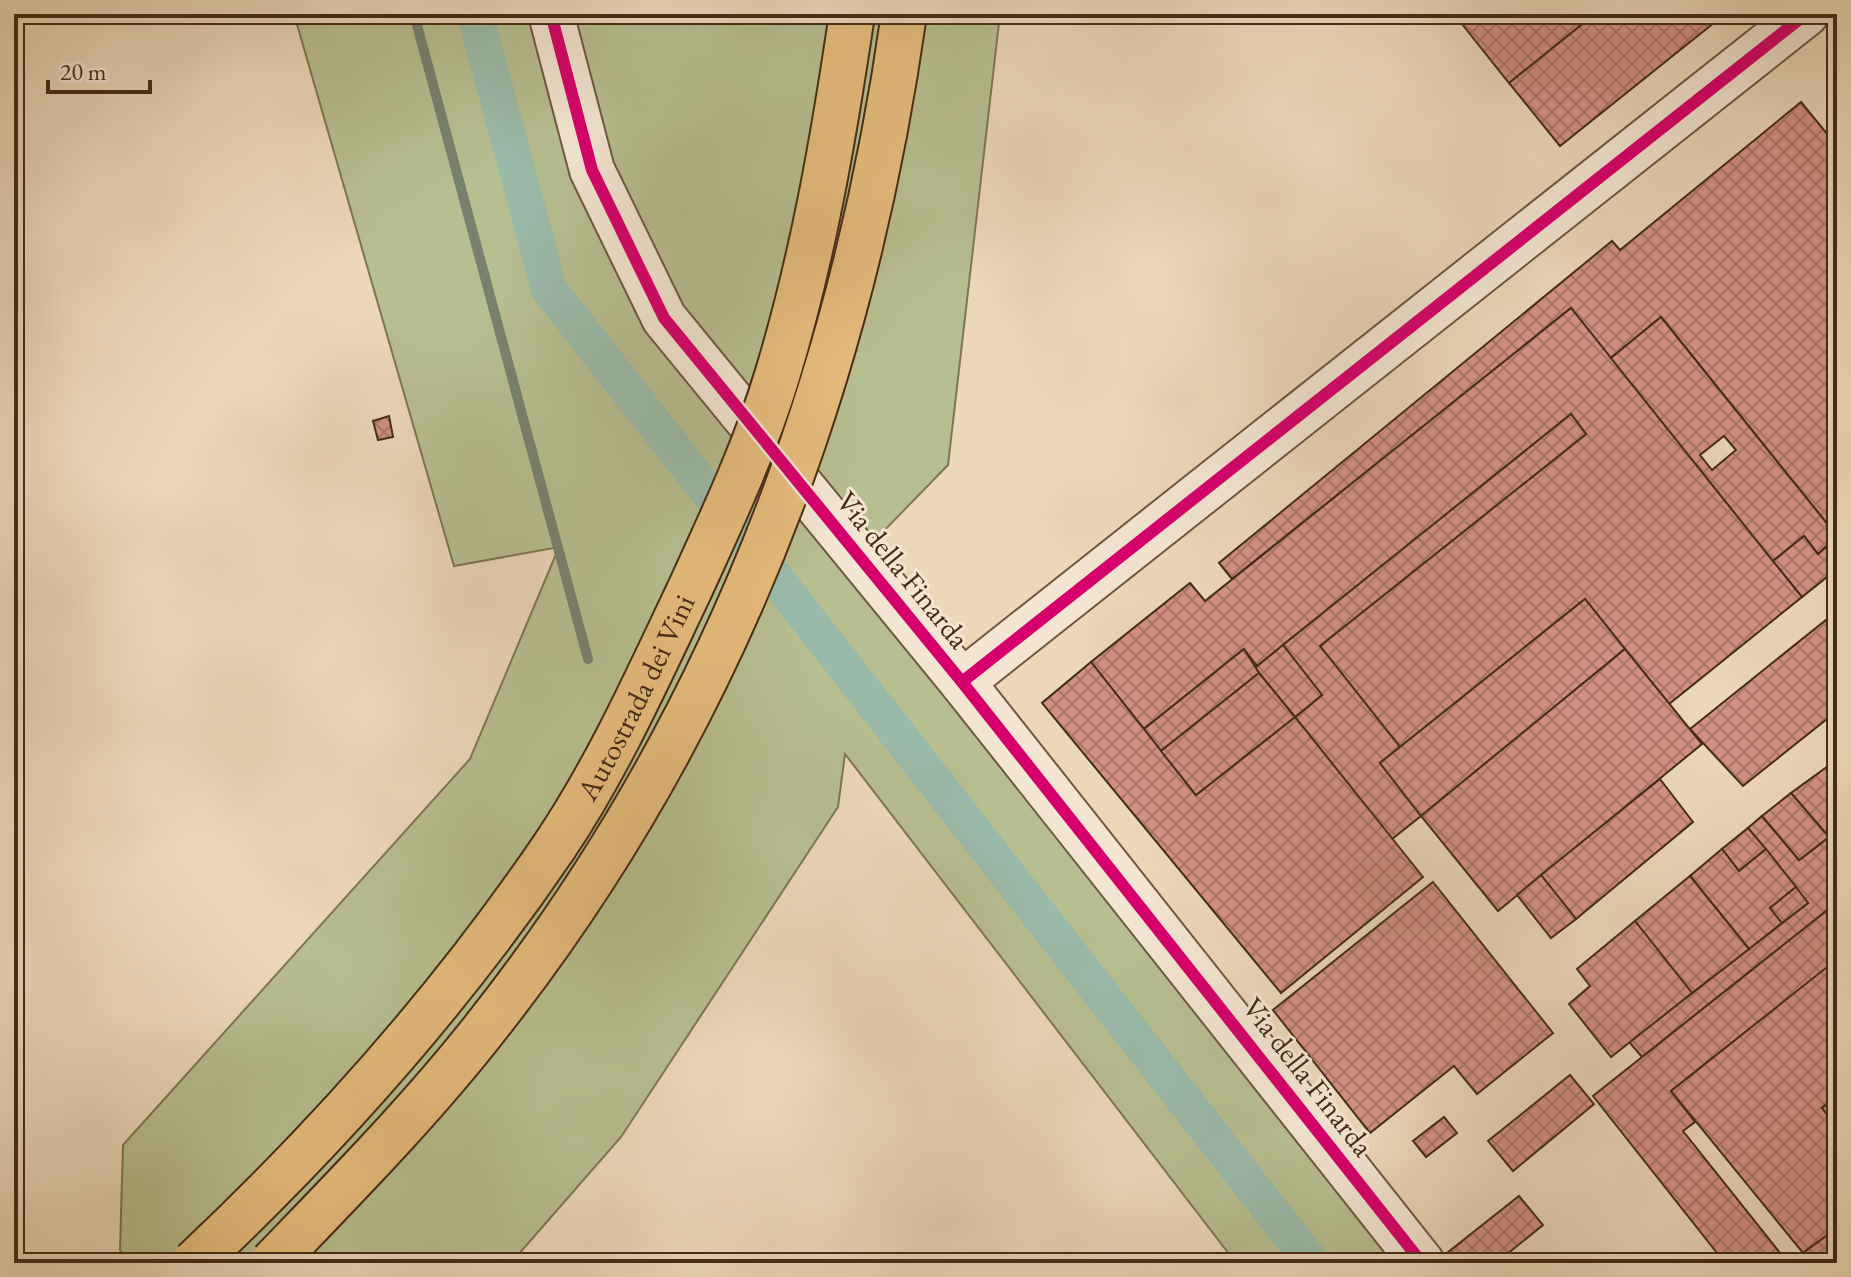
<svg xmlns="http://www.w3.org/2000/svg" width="1851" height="1277" font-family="'EB Garamond',serif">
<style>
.grass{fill:#b7be90;stroke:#7e7554;stroke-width:2}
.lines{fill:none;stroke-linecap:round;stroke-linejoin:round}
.stream{stroke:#78816f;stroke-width:10}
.canal{stroke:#9abaa9;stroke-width:36}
.building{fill:url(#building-cross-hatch);stroke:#452c18;stroke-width:2;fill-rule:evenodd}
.minor-casing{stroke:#6f5740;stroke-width:48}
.minor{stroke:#f3e5d2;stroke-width:44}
.highway-bridge-casing{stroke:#452c18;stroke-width:48;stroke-linecap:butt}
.highway-bridge{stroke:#e6bc7c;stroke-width:44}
.cycleway-casing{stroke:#f3e5d2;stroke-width:17}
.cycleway{stroke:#d6006c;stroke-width:12}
.labels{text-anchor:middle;stroke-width:6;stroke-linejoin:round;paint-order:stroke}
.street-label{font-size:30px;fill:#452c18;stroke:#f3e5d2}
</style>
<defs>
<pattern id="building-cross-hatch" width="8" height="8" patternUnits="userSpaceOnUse" patternTransform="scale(2)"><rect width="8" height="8" fill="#d29083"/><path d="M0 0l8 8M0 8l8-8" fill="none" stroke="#ac766a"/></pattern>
</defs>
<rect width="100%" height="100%" fill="#ecd7b9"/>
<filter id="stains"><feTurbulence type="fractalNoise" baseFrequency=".0025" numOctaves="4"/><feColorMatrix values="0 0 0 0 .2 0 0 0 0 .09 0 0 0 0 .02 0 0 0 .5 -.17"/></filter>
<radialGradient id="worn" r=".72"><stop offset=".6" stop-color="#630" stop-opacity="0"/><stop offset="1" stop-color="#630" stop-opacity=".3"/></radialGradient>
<polygon class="grass" points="294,14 1000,14 948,465 874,541 966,672 1445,1263 1236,1263 845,754 838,807 621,1137 511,1263 131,1263 120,1250 123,1145 470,759 559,547 454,566"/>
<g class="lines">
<polyline class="stream" points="414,14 588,659"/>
<polyline class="canal" points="475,14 549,289 1312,1263"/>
</g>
<g class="building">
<polygon points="1465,14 1595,14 1509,83 1458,19"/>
<polygon points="1595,14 1725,14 1560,146 1509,83"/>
<polygon points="1801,102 1837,146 1837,536 1661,317 1611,358 1571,308 1232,579 1219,563 1612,241 1620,250"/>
<polygon points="1571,308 1802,597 1669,704 1585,599 1400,747 1320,646 1586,434 1571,414 1257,666 1244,649 1144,729 1091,662 1190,583 1205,601"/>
<path d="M1661,317L1837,536L1818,554L1804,536L1773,561L1611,358ZM1724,436L1736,450L1712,470L1700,455Z"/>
<polygon points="1571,414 1586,434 1320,646 1400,747 1380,763 1421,816 1392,839 1295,717 1322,695 1283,645"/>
<polygon points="389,416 393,437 378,440 373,421"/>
<polygon points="1804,536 1818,554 1837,538 1837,569 1802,597 1773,561"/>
<polygon points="1585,599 1625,649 1421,816 1380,763"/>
<polygon points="1837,611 1837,711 1743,786 1690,729"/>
<polygon points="1283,645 1322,695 1295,717 1255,668"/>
<polygon points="1244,649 1259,673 1161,751 1144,729"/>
<polygon points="1625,649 1702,744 1498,911 1421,816"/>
<polygon points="1091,662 1196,795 1295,717 1423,877 1281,993 1042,703"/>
<polygon points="1259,673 1295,717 1196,795 1161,751"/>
<polygon points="1835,761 1837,895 1832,899 1835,904 1642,1057 1629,1042 1808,903 1748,828 1762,816 1799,860 1829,837 1791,793"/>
<polygon points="1660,779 1693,822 1576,919 1541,875"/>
<polygon points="1791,793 1829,837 1799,860 1762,816"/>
<polygon points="1748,828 1766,849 1739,871 1722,849"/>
<polygon points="1722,849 1739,871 1766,849 1796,887 1770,908 1782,923 1749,949 1690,876"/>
<polygon points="1541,875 1576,919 1551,938 1517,895"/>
<polygon points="1690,876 1749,949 1692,993 1635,921"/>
<polygon points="1433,882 1553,1033 1477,1094 1454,1066 1370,1133 1273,1010"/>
<polygon points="1796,887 1808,903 1782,923 1770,908"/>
<polygon points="1835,904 1837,960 1671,1091 1695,1122 1683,1131 1788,1263 1725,1263 1593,1096"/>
<polygon points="1635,921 1692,993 1611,1057 1569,1004 1590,986 1577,969"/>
<polygon points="1836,960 1837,1096 1822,1108 1837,1127 1837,1228 1803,1253 1671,1091"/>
<polygon points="1570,1075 1594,1104 1513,1171 1488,1141"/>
<polygon points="1837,1096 1837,1127 1822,1108"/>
<polygon points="1444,1117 1457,1133 1426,1157 1413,1141"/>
<polygon points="1519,1196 1543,1225 1496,1263 1455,1263 1447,1253"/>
<polygon points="1837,1228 1837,1255 1828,1263 1811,1263 1803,1253"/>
</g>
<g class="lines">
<g class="minor-casing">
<g id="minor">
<polyline points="551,14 592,170 664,318 962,682 1422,1263"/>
<polyline points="962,682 1806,14"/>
</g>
</g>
<use href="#minor" class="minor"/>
<g class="highway-bridge-casing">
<g id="highway-bridge">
<path id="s1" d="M194,1263C328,1137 450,1000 554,847C608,767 648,677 689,591C721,521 755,449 777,376C813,258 834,136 852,14"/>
<path d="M272,1263C348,1184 426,1105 493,1018C724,723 852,383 904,14"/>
</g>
</g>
<use href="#highway-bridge" class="highway-bridge"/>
<g class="cycleway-casing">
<g id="cycleway">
<polyline points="551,14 592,170 664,318 962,682 1422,1263"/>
<polyline points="962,682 1806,14"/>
</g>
</g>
<use href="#cycleway" class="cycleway"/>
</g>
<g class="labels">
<g class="street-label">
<text transform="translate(903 570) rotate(51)" y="10">Via della Finarda</text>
<text dy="10" stroke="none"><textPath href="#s1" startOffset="722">Autostrada dei Vini</textPath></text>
<text transform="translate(1308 1077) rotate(52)" y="10">Via della Finarda</text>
</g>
</g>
<rect width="1851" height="1277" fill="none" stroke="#ecd7b9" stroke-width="48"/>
<rect x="16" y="16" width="1819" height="1245" fill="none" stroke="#452c18" stroke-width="4"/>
<rect x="24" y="24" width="1803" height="1229" fill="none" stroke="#452c18" stroke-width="2"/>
<path d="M48 80v12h102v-12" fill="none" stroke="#452c18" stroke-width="4"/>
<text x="60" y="80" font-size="24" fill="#452c18" stroke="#f3e5d2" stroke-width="6" paint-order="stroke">20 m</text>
<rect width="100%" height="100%" filter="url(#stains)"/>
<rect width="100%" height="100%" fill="url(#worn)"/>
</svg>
